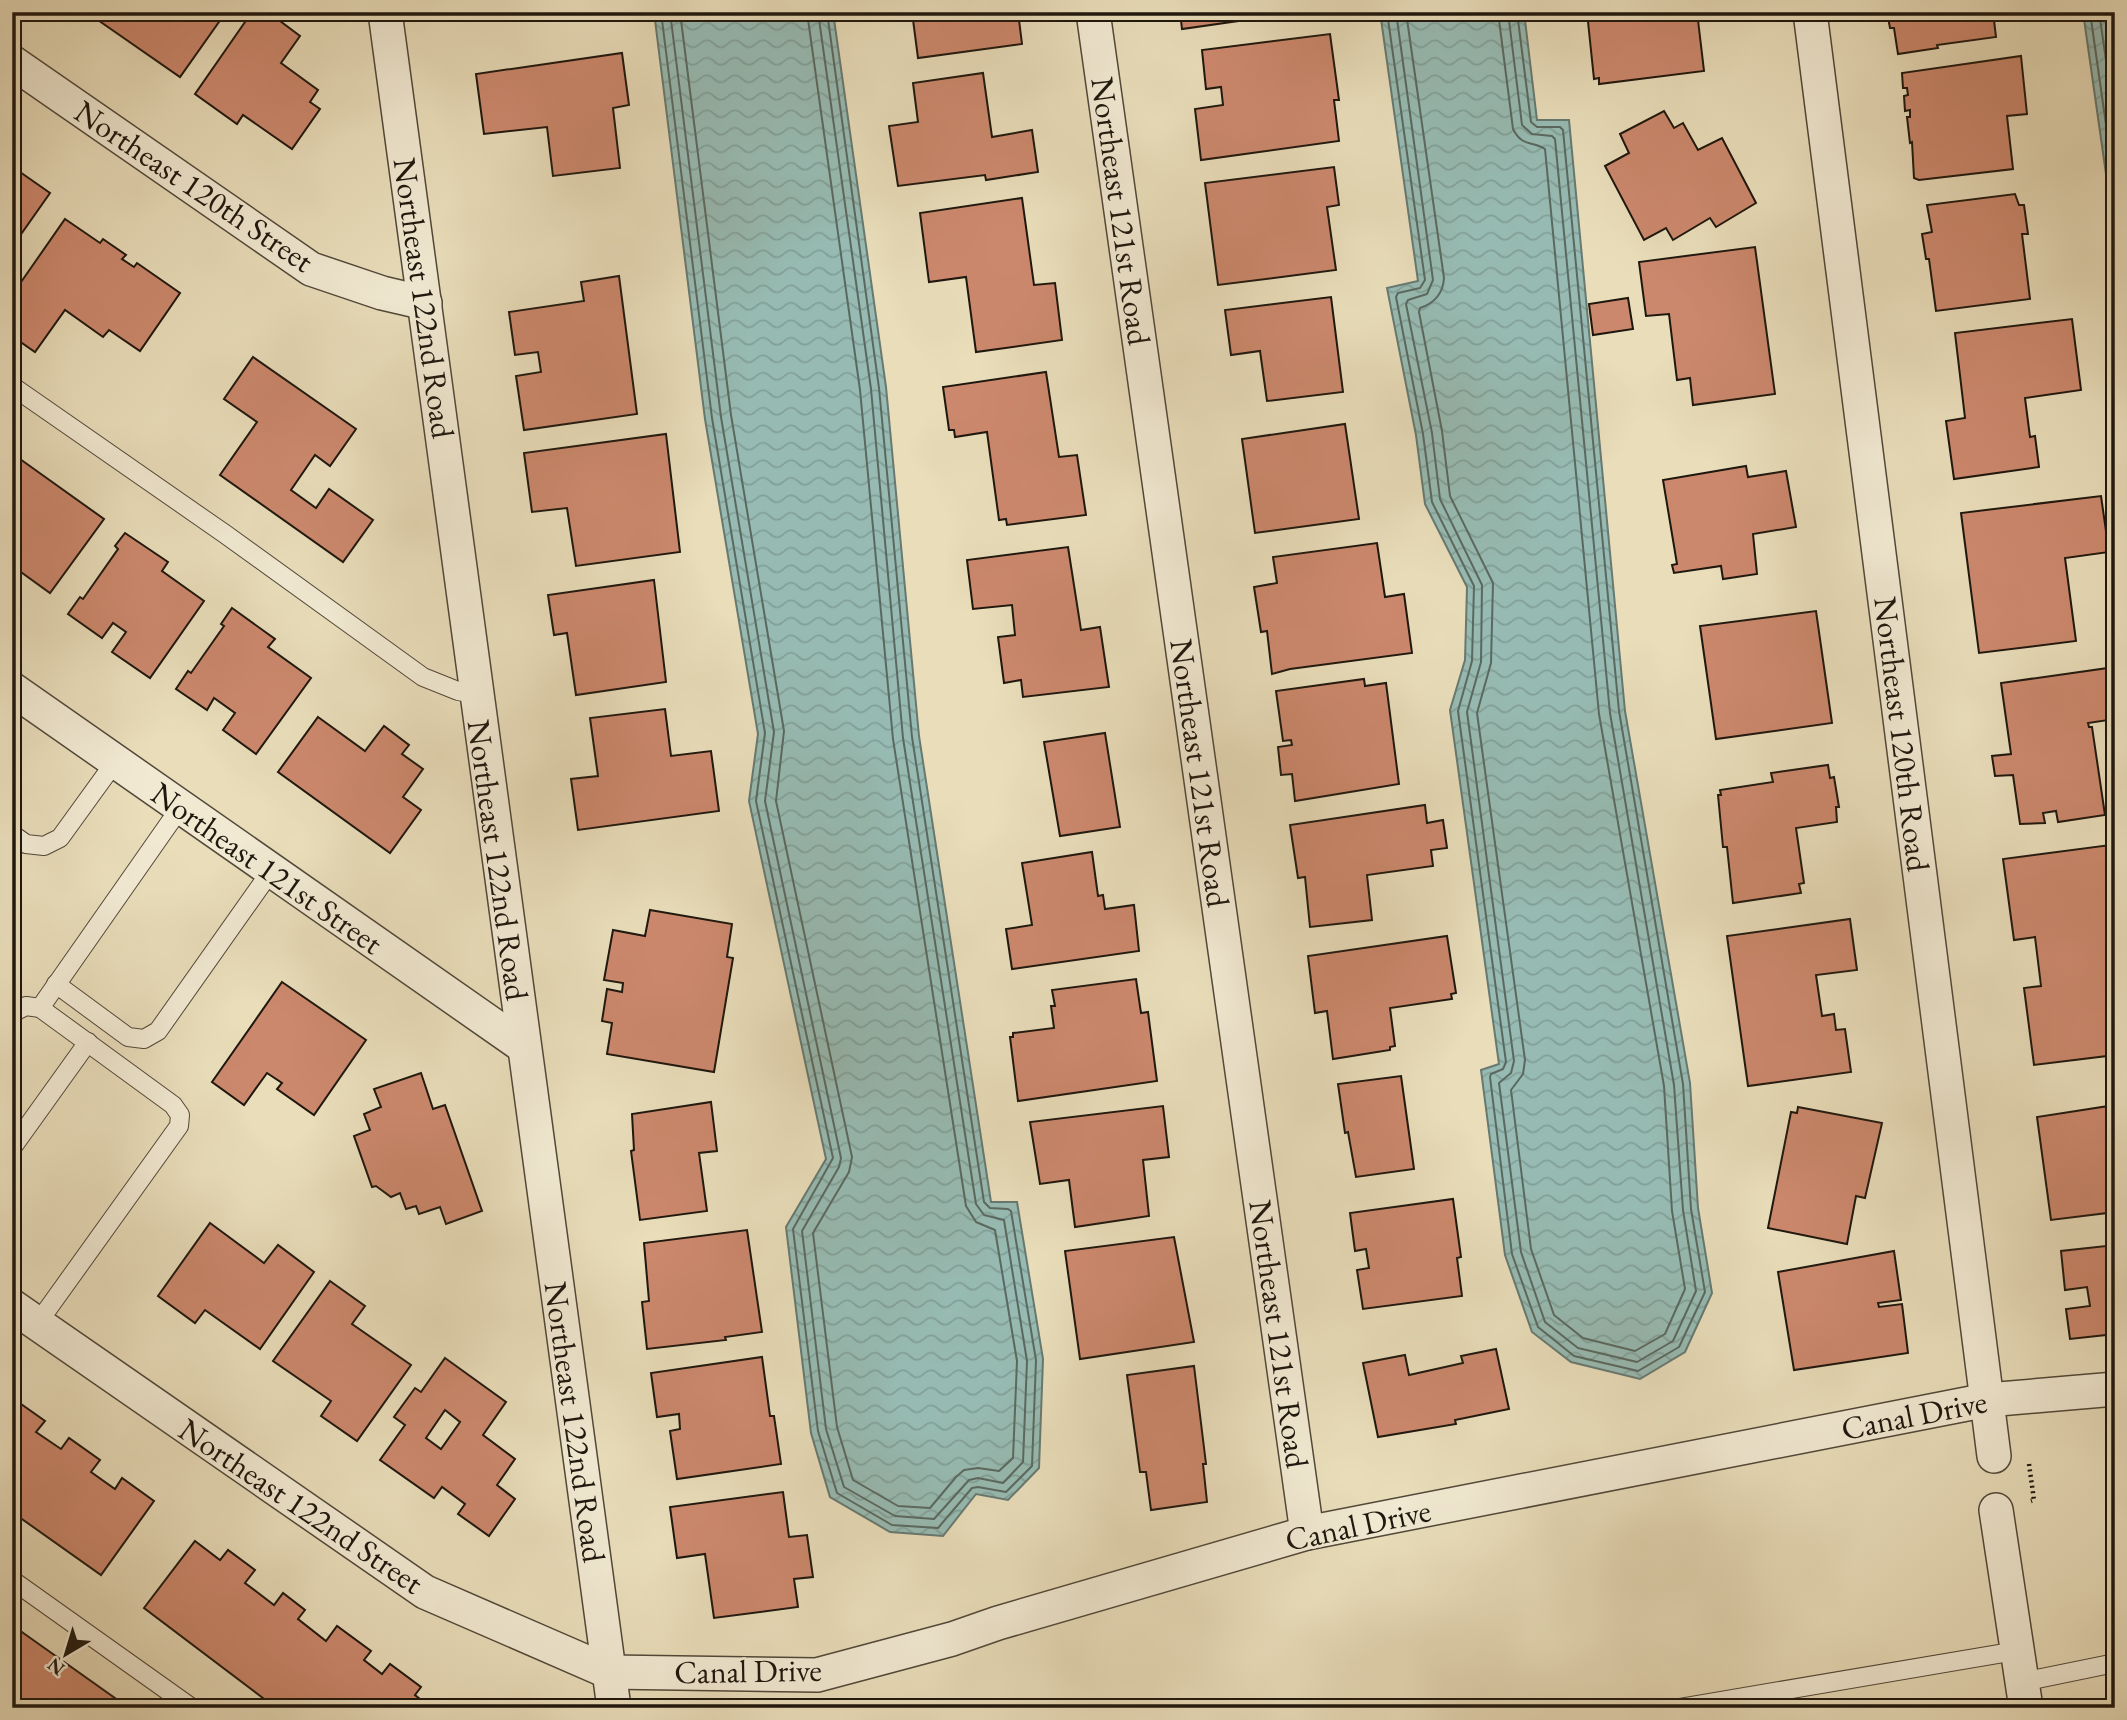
<svg xmlns="http://www.w3.org/2000/svg" width="2127" height="1720" font-family="'EB Garamond',serif">
<style>
.water{fill:url(#water-waves);stroke:#677971;stroke-width:2}
.lines{fill:none;stroke-linecap:round;stroke-linejoin:round}
.shore{stroke:#5a6960;stroke-width:2}
.building{fill:#cc886d;stroke:#1e170e;stroke-width:2;fill-rule:evenodd}
.service-casing{stroke:#514839;stroke-width:20}
.minor-casing{stroke:#514839;stroke-width:36}
.path{stroke:#1e170e;stroke-width:4.5;stroke-dasharray:2 3.5;stroke-linecap:butt}
.service{stroke:#f1e9d2;stroke-width:18}
.minor{stroke:#f1e9d2;stroke-width:33}
.labels{text-anchor:middle;stroke-width:5;stroke-linejoin:round;paint-order:stroke}
.street-label{font-size:32px;fill:#1e170e;stroke:#f1e9d2}
</style>
<defs>
<pattern id="water-waves" width="16" height="10" patternUnits="userSpaceOnUse" patternTransform="scale(1.75)"><rect width="16" height="10" fill="#97bbb3"/><path d="M0 5q4-4 8 0t8 0" fill="none" stroke="#82a099"/></pattern>
</defs>
<rect width="100%" height="100%" fill="#e9ddba"/>
<filter id="stains"><feTurbulence type="fractalNoise" baseFrequency=".00286" numOctaves="4"/><feColorMatrix values="0 0 0 0 .2 0 0 0 0 .09 0 0 0 0 .02 0 0 0 .5 -.17"/></filter>
<radialGradient id="worn" r=".72"><stop offset=".6" stop-color="#630" stop-opacity="0"/><stop offset="1" stop-color="#630" stop-opacity=".3"/></radialGradient>
<g class="water">
<polygon points="654,12 833,12 886,387 919,736 991,1202 1017,1202 1043,1359 1039,1468 1008,1500 976,1494 943,1536 890,1532 830,1497 811,1433 786,1227 826,1159 749,801 758,734 705,419"/>
<polygon points="1380,12 1524,12 1537,120 1569,120 1625,711 1690,1083 1698,1208 1712,1293 1685,1352 1640,1379 1571,1362 1532,1332 1505,1255 1481,1070 1499,1064 1450,710 1465,660 1467,587 1425,504 1416,435 1387,288 1418,281"/>
<polygon points="2083,12 2115,12 2115,254 2106,174"/>
</g>
<g class="lines">
<g class="shore">
<polyline points="661,12 712,418 765,733 756,801 833,1158 793,1229 818,1431 837,1493 892,1525 938,1528 972,1488 978,1487 1006,1492 1032,1466 1036,1360 1011,1211 1008,1209 990,1208 984,1202 912,737 879,388 827,12"/>
<polyline points="670,12 721,417 774,732 765,801 841,1158 839,1167 802,1231 826,1429 844,1487 895,1516 934,1519 969,1480 978,1478 1003,1483 1023,1462 1027,1361 1004,1220 984,1215 976,1204 903,738 871,389 818,12"/>
<polyline points="680,12 731,415 784,731 776,801 852,1157 849,1172 813,1233 837,1427 853,1480 898,1506 930,1508 956,1477 964,1470 978,1468 999,1471 1013,1458 1017,1361 995,1230 976,1222 966,1206 893,739 860,390 807,12"/>
<polyline points="1387,12 1425,280 1420,288 1398,293 1396,297 1423,434 1432,502 1474,586 1472,661 1458,711 1506,1062 1503,1069 1491,1074 1490,1077 1512,1254 1538,1327 1574,1356 1638,1371 1679,1347 1705,1292 1691,1209 1683,1084 1619,711 1563,130 1560,127 1537,127 1531,122 1517,12"/>
<polyline points="1396,12 1433,280 1427,294 1408,300 1406,304 1432,433 1440,499 1482,585 1481,662 1467,712 1514,1061 1511,1073 1499,1083 1521,1252 1545,1322 1578,1348 1637,1362 1673,1341 1696,1291 1683,1210 1674,1085 1610,713 1555,139 1552,136 1532,134 1522,125 1508,12"/>
<path d="M1406,12L1444,278C1443,294 1435,303 1420,308L1419,312L1442,431L1450,496L1493,583L1491,663L1477,713L1525,1060L1523,1074L1511,1090L1531,1249L1554,1315L1583,1338L1635,1351L1665,1334L1685,1289L1672,1211L1664,1086L1599,714L1545,149C1532,141 1522,147 1513,129L1498,12"/>
<polyline points="2090,12 2115,188"/>
<polyline points="2099,12 2115,122"/>
</g>
</g>
<g class="building">
<polygon points="99,12 226,12 180,77 95,18"/>
<polygon points="252,12 268,12 300,36 281,63 318,90 310,102 320,109 292,149 243,115 237,124 195,94"/>
<polygon points="912,12 1018,12 1022,44 918,58"/>
<polygon points="1180,12 1301,12 1182,29"/>
<polygon points="1587,12 1712,12 1702,14 1698,20 1704,71 1599,84 1599,78 1594,79"/>
<polygon points="1887,12 1993,12 1996,37 1937,45 1938,48 1898,54 1894,28 1890,28"/>
<polygon points="1330,34 1339,100 1334,100 1339,141 1201,160 1195,109 1223,105 1221,87 1206,89 1202,50"/>
<polygon points="622,53 629,105 613,108 620,168 553,176 547,127 484,134 476,74"/>
<polygon points="2021,56 2027,114 2007,116 2013,169 1919,180 1914,178 1912,142 1910,143 1907,117 1910,117 1910,110 1905,111 1904,96 1908,95 1907,88 1903,88 1902,73"/>
<polygon points="983,73 992,137 1032,130 1038,172 986,180 985,175 898,186 889,126 918,122 913,83"/>
<polygon points="1664,111 1674,128 1683,123 1698,150 1722,138 1756,203 1716,227 1710,218 1673,240 1666,228 1644,240 1605,166 1629,153 1620,134"/>
<polygon points="1334,167 1339,205 1327,207 1336,270 1218,285 1205,183"/>
<polygon points="20,172 50,193 12,247 12,183"/>
<polygon points="2015,194 2019,205 2024,205 2028,234 2022,234 2030,299 1936,311 1929,259 1926,259 1922,234 1932,232 1927,205"/>
<polygon points="1022,198 1034,285 1055,283 1062,340 976,352 966,277 929,282 920,213"/>
<polygon points="65,219 100,243 103,239 126,255 122,259 134,267 137,263 180,293 140,351 109,330 103,337 65,310 35,352 12,336 12,295"/>
<polygon points="1755,247 1775,394 1693,405 1690,378 1677,380 1669,314 1646,316 1639,262"/>
<polygon points="619,276 637,414 524,430 516,376 541,372 538,352 515,355 509,312 584,301 581,282"/>
<polygon points="1331,297 1343,392 1267,401 1260,351 1231,355 1225,310"/>
<polygon points="1628,298 1633,329 1593,335 1589,304"/>
<polygon points="2072,319 2081,390 2025,398 2030,437 2035,436 2039,467 1954,479 1946,421 1965,418 1955,333"/>
<polygon points="253,357 356,429 330,466 315,455 291,490 316,508 329,489 373,520 343,562 220,475 257,422 224,399"/>
<polygon points="1046,372 1059,457 1077,455 1086,515 1007,525 1006,519 999,520 987,432 955,437 954,430 949,430 943,387"/>
<polygon points="1345,424 1359,519 1255,533 1242,439"/>
<polygon points="666,434 680,552 576,566 567,508 532,512 524,453"/>
<polygon points="20,459 104,519 50,593 14,567 17,563 12,559 12,469"/>
<polygon points="1746,466 1748,477 1786,471 1796,527 1753,534 1757,574 1723,579 1721,566 1674,573 1672,565 1677,564 1663,480"/>
<polygon points="2101,496 2109,552 2065,558 2076,641 1979,653 1961,513"/>
<polygon points="125,533 168,562 162,571 204,601 150,678 112,652 126,632 113,623 102,638 68,614 80,597 83,599 118,549 115,546"/>
<polygon points="1377,543 1385,597 1404,594 1412,653 1290,669 1272,674 1267,631 1261,632 1254,587 1277,583 1273,557"/>
<polygon points="1068,547 1081,630 1100,627 1109,687 1023,697 1021,680 1004,683 998,637 1015,635 1012,605 973,609 967,560"/>
<polygon points="654,580 666,682 576,695 567,633 554,635 548,595"/>
<polygon points="2115,589 2115,637 2108,590"/>
<polygon points="232,608 275,639 268,647 311,678 256,754 223,730 235,713 214,698 207,710 176,689 188,671 191,673 224,626 221,624"/>
<polygon points="1816,611 1832,723 1716,739 1700,626"/>
<polygon points="2115,667 2115,719 2088,723 2089,727 2092,727 2105,815 2058,822 2056,811 2043,813 2045,823 2020,824 2013,775 1995,776 1992,756 2011,754 2001,683"/>
<polygon points="1364,679 1365,686 1386,683 1399,784 1295,801 1292,774 1281,775 1278,747 1292,745 1291,740 1283,741 1276,691"/>
<polygon points="665,709 671,756 711,751 719,811 578,830 571,779 598,776 590,718"/>
<polygon points="318,717 365,751 384,726 409,745 402,754 423,769 403,797 421,810 390,853 278,772"/>
<polygon points="1105,733 1120,827 1060,836 1044,742"/>
<polygon points="1828,765 1830,778 1834,777 1839,807 1836,807 1837,822 1796,828 1804,883 1799,884 1801,893 1733,903 1727,847 1723,847 1718,795 1721,795 1720,790 1773,782 1771,773"/>
<polygon points="1425,805 1427,823 1443,820 1447,848 1431,850 1433,866 1367,875 1372,920 1310,927 1305,877 1298,878 1290,825"/>
<polygon points="2110,845 2115,880 2115,1055 2034,1065 2024,988 2041,986 2035,937 2014,940 2003,859"/>
<polygon points="1092,852 1098,896 1103,895 1105,909 1134,905 1139,951 1012,969 1006,929 1032,925 1022,863"/>
<polygon points="650,910 732,924 727,957 733,958 714,1072 607,1054 612,1023 602,1021 607,989 622,992 623,983 604,980 613,930 645,936"/>
<polygon points="1850,919 1857,970 1816,975 1822,1016 1834,1014 1836,1030 1845,1029 1851,1072 1748,1086 1727,936"/>
<polygon points="1447,936 1456,993 1451,994 1452,999 1390,1008 1395,1046 1390,1047 1390,1050 1333,1059 1327,1011 1315,1013 1308,956"/>
<polygon points="1136,979 1141,1013 1148,1012 1157,1081 1018,1101 1010,1037 1013,1037 1013,1033 1054,1028 1051,1006 1055,1006 1052,990"/>
<polygon points="282,982 366,1040 314,1115 277,1089 282,1083 267,1073 244,1105 212,1082"/>
<polygon points="421,1073 433,1109 445,1105 482,1211 446,1224 440,1207 419,1214 416,1206 406,1209 400,1193 391,1197 376,1186 372,1187 354,1136 370,1130 364,1114 381,1107 374,1089"/>
<polygon points="1401,1076 1414,1169 1356,1177 1348,1132 1345,1133 1338,1084"/>
<polygon points="711,1102 717,1151 699,1153 707,1211 640,1220 631,1151 634,1150 632,1114"/>
<polygon points="2115,1105 2115,1212 2051,1220 2037,1117"/>
<polygon points="1163,1106 1169,1157 1143,1160 1149,1216 1075,1227 1069,1180 1040,1184 1030,1122"/>
<polygon points="1798,1107 1882,1123 1865,1198 1856,1196 1847,1244 1768,1228 1791,1112 1797,1113"/>
<polygon points="1453,1199 1461,1257 1457,1258 1462,1296 1363,1309 1357,1270 1369,1268 1366,1249 1355,1251 1350,1213"/>
<polygon points="210,1223 264,1263 278,1245 314,1272 260,1349 205,1310 195,1323 158,1296"/>
<polygon points="747,1230 762,1332 725,1337 726,1340 647,1349 642,1302 649,1301 644,1243"/>
<polygon points="1174,1237 1194,1342 1080,1359 1065,1251"/>
<polygon points="2115,1245 2115,1334 2070,1339 2066,1309 2090,1306 2087,1287 2065,1290 2061,1251"/>
<polygon points="1894,1251 1901,1300 1878,1303 1879,1307 1902,1304 1908,1353 1794,1370 1778,1272"/>
<polygon points="330,1281 365,1306 352,1324 411,1365 357,1441 321,1416 331,1401 273,1361"/>
<polygon points="1496,1349 1509,1409 1455,1420 1456,1424 1378,1437 1363,1363 1405,1355 1409,1375 1463,1363 1461,1356"/>
<polygon points="762,1357 770,1416 774,1416 781,1464 677,1479 670,1431 680,1429 679,1414 657,1417 651,1373"/>
<path d="M445,1358L506,1402L483,1435L515,1459L497,1485L515,1499L489,1536L458,1514L465,1504L442,1487L434,1498L380,1460L405,1425L394,1417L415,1388L421,1392ZM445,1410L460,1422L441,1449L426,1438Z"/>
<polygon points="1194,1366 1206,1464 1203,1464 1207,1502 1151,1510 1146,1472 1140,1472 1127,1375"/>
<polygon points="14,1399 45,1421 36,1432 61,1449 69,1438 100,1460 91,1472 115,1489 122,1478 154,1501 101,1575 12,1512"/>
<polygon points="783,1492 789,1537 807,1535 813,1577 794,1579 798,1607 714,1618 705,1554 677,1558 670,1507"/>
<polygon points="195,1541 220,1560 228,1550 255,1570 245,1583 274,1605 283,1593 305,1610 298,1619 326,1641 337,1626 371,1651 364,1660 382,1674 390,1664 421,1687 415,1695 431,1708 276,1708 144,1608"/>
<polygon points="12,1625 129,1708 12,1708"/>
</g>
<g class="lines">
<g class="service-casing">
<g id="service">
<polyline points="12,386 225,534 423,677 458,691 476,694"/>
<polyline points="12,834 26,844 44,846 60,838 115,762"/>
<polyline points="56,984 128,1037 144,1039 158,1031 271,871"/>
<polyline points="40,1008 180,808"/>
<polyline points="12,1013 26,1006 40,1008 173,1105 180,1115 179,1126 37,1324"/>
<polyline points="12,1148 88,1042"/>
<polyline points="12,1580 192,1708"/>
<polyline points="2022,1682 2115,1663"/>
<polyline points="1679,1708 2016,1651"/>
</g>
</g>
<g class="minor-casing">
<g id="minor">
<polyline points="385,12 614,1708"/>
<polyline points="1093,12 1307,1533"/>
<polyline points="1810,12 1994,1456"/>
<polyline points="12,62 311,269 382,293 425,303"/>
<polyline points="12,689 523,1046"/>
<polyline points="12,1306 425,1592 609,1672 817,1675 952,1639 998,1623 1307,1533 1987,1400 2115,1389"/>
<polyline points="1996,1510 2026,1708"/>
</g>
</g>
<polyline class="path" points="2029,1464 2034,1500 2031,1501"/>
<use href="#service" class="service"/>
<use href="#minor" class="minor"/>
</g>
<g class="labels">
<g class="street-label">
<text transform="translate(194 186) rotate(34)" y="11">Northeast 120th Street</text>
<text transform="translate(1121 211) rotate(82)" y="11">Northeast 121st Road</text>
<text transform="translate(424 298) rotate(82)" y="11">Northeast 122nd Road</text>
<text transform="translate(1902 734) rotate(83)" y="11">Northeast 120th Road</text>
<text transform="translate(1200 773) rotate(82)" y="11">Northeast 121st Road</text>
<text transform="translate(498 860) rotate(82)" y="11">Northeast 122nd Road</text>
<text transform="translate(267 868) rotate(35)" y="11">Northeast 121st Street</text>
<text transform="translate(1279 1334) rotate(82)" y="11">Northeast 121st Road</text>
<text transform="translate(1914 1415) rotate(-11)" y="11">Canal Drive</text>
<text transform="translate(575 1422) rotate(82)" y="11">Northeast 122nd Road</text>
<text transform="translate(301 1506) rotate(34)" y="11">Northeast 122nd Street</text>
<text transform="translate(1358 1525) rotate(-12)" y="11">Canal Drive</text>
<text transform="translate(748 1671) rotate(-1)" y="11">Canal Drive</text>
</g>
</g>
<rect width="2127" height="1720" fill="none" stroke="#e9ddba" stroke-width="42"/>
<rect x="14" y="14" width="2099" height="1692" fill="none" stroke="#1e170e" stroke-width="3.5"/>
<rect x="21" y="21" width="2085" height="1678" fill="none" stroke="#1e170e" stroke-width="2"/>
<g transform="translate(66 1654) rotate(218)" stroke="#f1e9d2" stroke-width="5" paint-order="stroke">
<path d="M0-5L12 26L0 18L-12 26Z" fill="#1e170e"/>
<text y="-10" font-size="19" font-weight="bold" text-anchor="middle" fill="#1e170e">N</text>
</g>
<rect width="100%" height="100%" filter="url(#stains)"/>
<rect width="100%" height="100%" fill="url(#worn)"/>
</svg>
